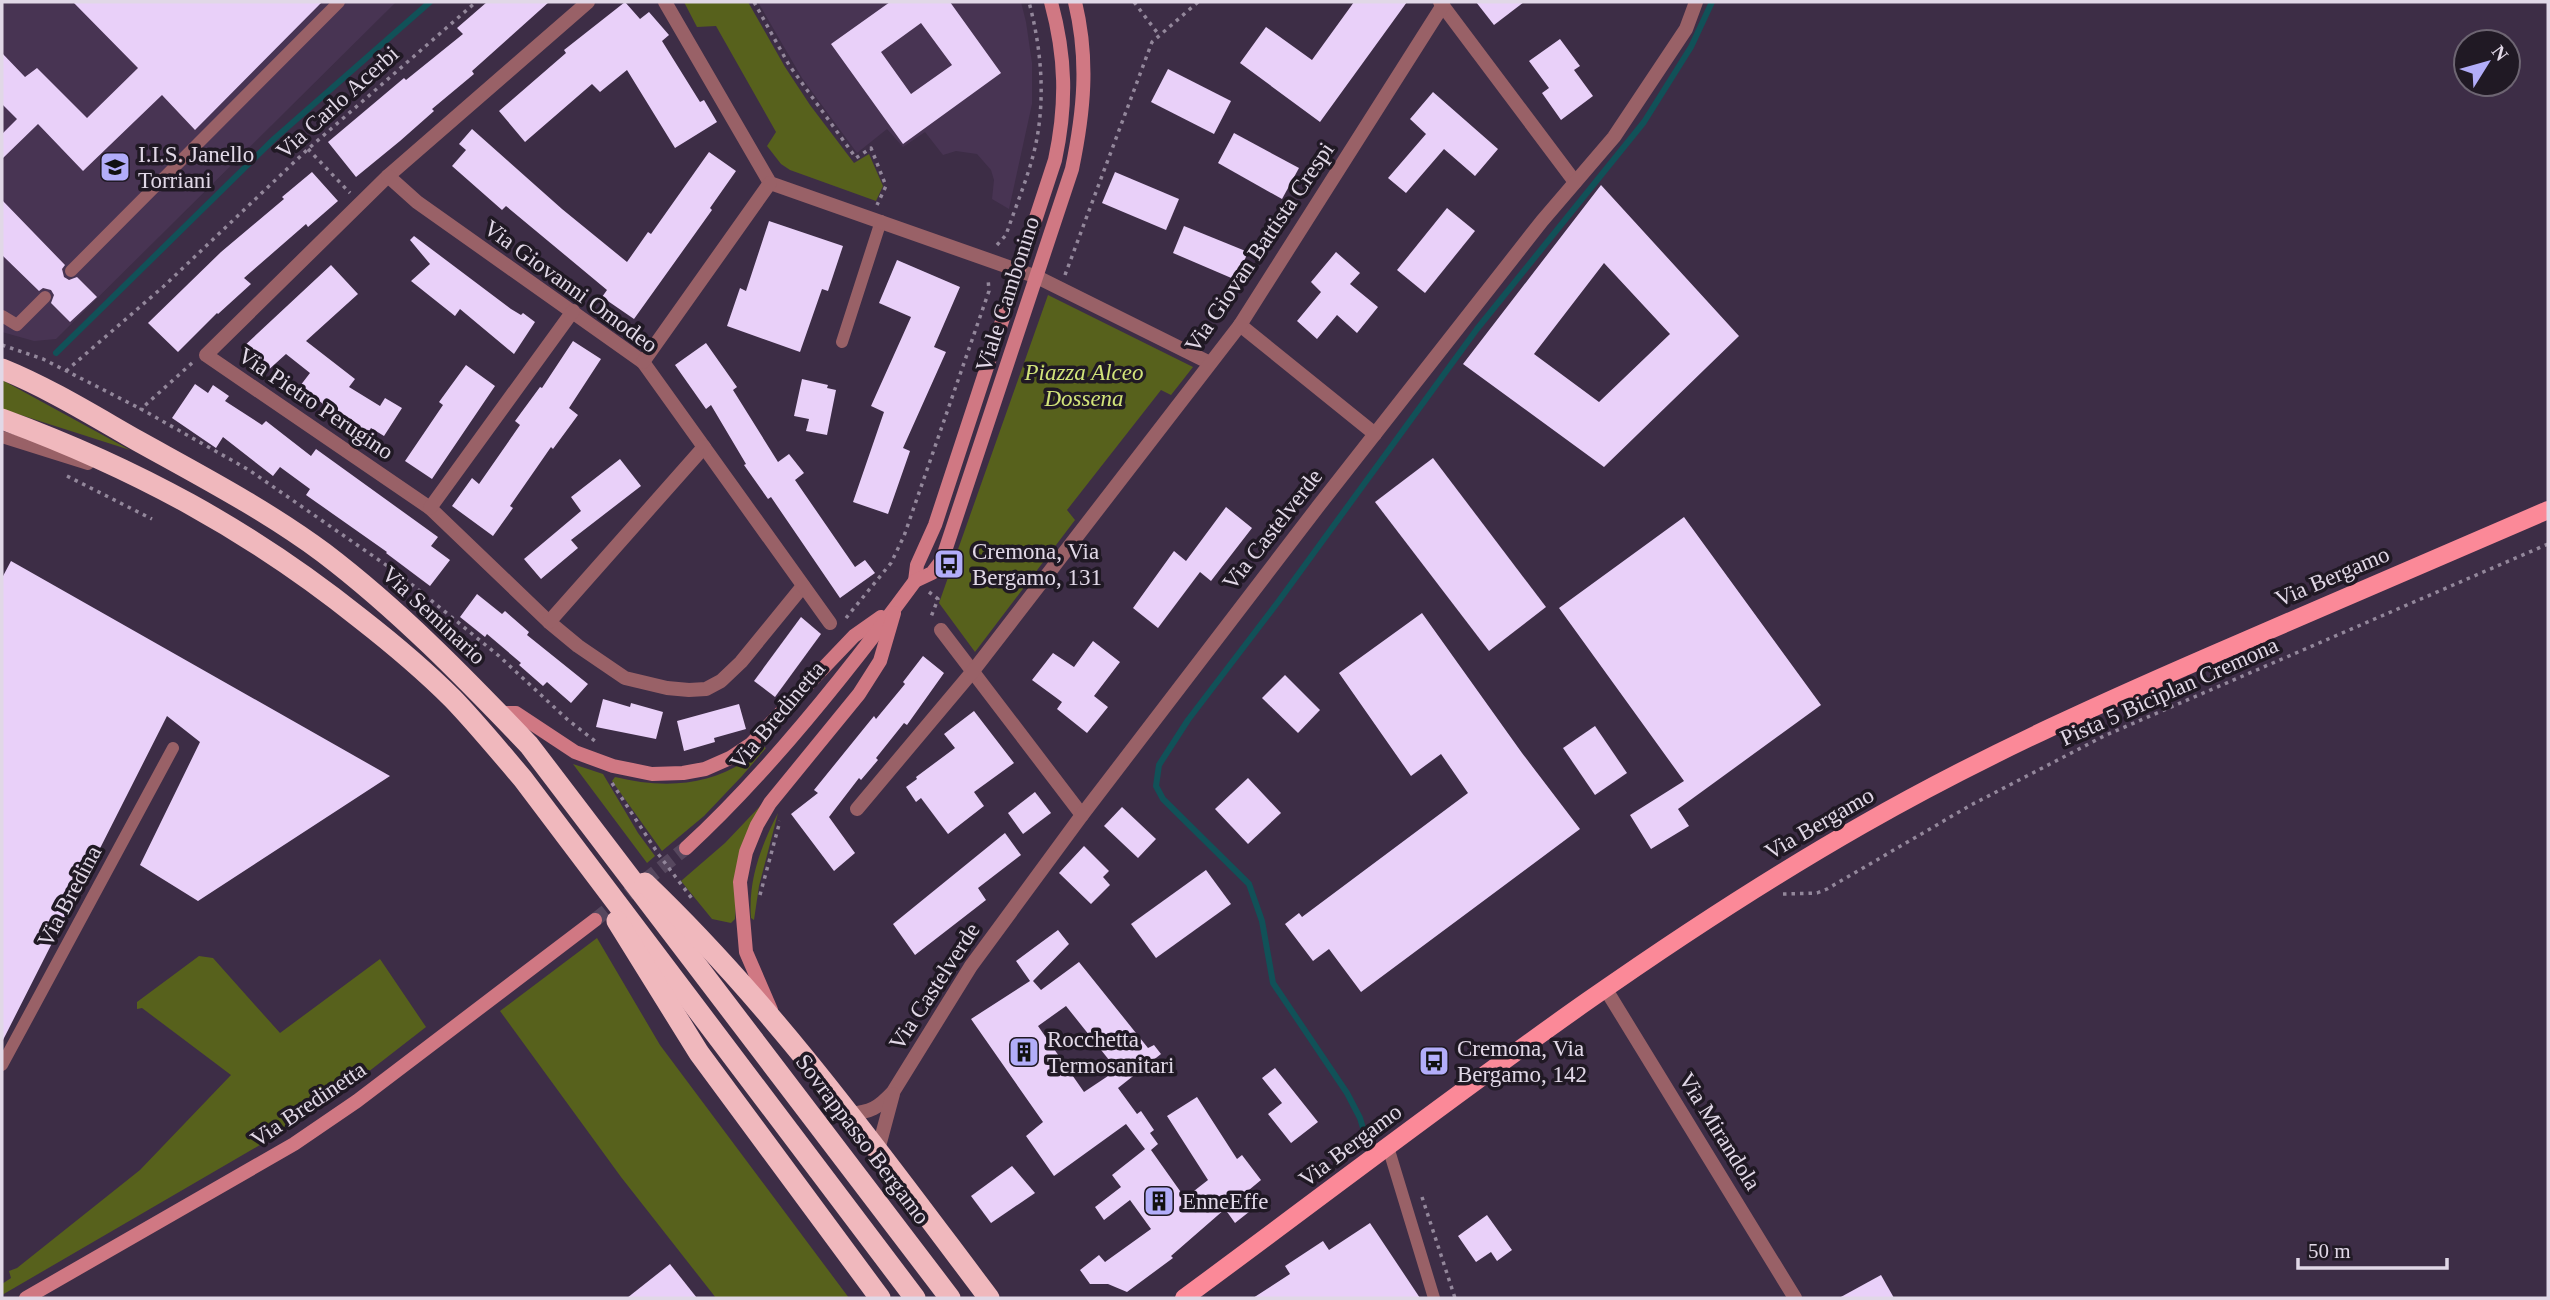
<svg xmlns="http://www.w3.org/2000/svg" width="2550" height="1300" font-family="'Times New Roman',serif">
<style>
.built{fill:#483453}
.green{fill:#57611c}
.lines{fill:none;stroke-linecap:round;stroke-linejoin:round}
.stream{stroke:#115158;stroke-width:6}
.building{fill:#e9d0f9;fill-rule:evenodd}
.secondary-tunnel{stroke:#56475e;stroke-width:14;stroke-dasharray:14 7;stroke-linecap:butt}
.path{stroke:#93879b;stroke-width:3.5;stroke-dasharray:3.5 5;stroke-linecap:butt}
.lane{stroke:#996167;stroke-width:12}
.street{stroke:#996167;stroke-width:14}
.secondary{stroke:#d07883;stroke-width:14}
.primary{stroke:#fb8998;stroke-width:18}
.highway{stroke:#f0b8bd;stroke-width:21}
.labels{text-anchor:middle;stroke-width:7;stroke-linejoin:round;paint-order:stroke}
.street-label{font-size:23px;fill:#e1d8e7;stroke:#201924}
.poi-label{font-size:23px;fill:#e1d8e7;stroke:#201924;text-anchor:start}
.park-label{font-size:23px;font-style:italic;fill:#d2e47a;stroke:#201924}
</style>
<rect width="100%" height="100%" fill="#3d2d46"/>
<g class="built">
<polygon points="2,2 396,2 56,339 34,341 2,332"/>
<polygon points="758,2 1021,2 1026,22 1032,63 1032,104 1009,209 992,199 994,180 991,170 977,154 956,151 943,155 925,132 903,147 887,129 857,153 802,78"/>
</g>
<g class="green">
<polygon points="684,2 748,2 785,67 810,105 854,163 869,154 883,186 876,201 790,170 781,164 767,146 776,132 716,26 697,27"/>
<polygon points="1048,295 1193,367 1171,395 1161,390 1067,510 1075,520 975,652 939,603"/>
<polygon points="2,380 130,450 2,409"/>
<path d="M763,746L766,748L742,776L704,816L662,851L612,781L615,777C668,790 723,786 763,746Z"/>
<polygon points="573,764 603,774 638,833 655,856 647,863"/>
<polygon points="764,802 737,882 735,919 731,923 712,919 681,881 725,843"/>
<path d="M778,813L759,886L754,920L751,918C748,880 761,846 778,813Z"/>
<polygon points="597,938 660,1045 849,1298 716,1298 621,1177 500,1011"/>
<polygon points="199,956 213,958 280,1033 380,959 426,1027 341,1093 272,1138 2,1295 2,1284 11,1278 9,1271 17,1268 140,1170 231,1075 142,1008 137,1009 137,1002"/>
</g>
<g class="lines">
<g class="stream">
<polyline points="56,353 274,139 430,2"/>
<polyline points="1366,1138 1360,1118 1347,1093 1273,983 1262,921 1249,884 1163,799 1156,786 1159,765 1188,720 1278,602 1477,329 1644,122 1691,47 1712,2"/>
</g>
</g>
<g class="building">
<polygon points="73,2 322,2 195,130 162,95 83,171 38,124 2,159 2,134 17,119 2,104 2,53 25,77 37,68 87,118 138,68"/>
<polygon points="487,2 549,2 472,71 474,74 432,109 434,111 400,141 356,177 328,142 404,78 406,80 463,34 457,28"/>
<polygon points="625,2 640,19 649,12 669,35 662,41 700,102 704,100 717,122 675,148 627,70 600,92 592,84 525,142 499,111 566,53 564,50"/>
<path d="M890,2H950L1001,73L903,144L831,44ZM921,23L952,65L911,94L881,52Z"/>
<polygon points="1354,2 1407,2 1320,122 1240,63 1266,27 1312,60"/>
<polygon points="1476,2 1524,2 1494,25"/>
<polygon points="1560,39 1580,66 1574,70 1593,96 1561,120 1542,93 1549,88 1529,61"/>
<polygon points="1168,69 1231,101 1214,134 1151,102"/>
<polygon points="1433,92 1498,149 1475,176 1444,149 1406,193 1388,178 1426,134 1410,119"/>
<polygon points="472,129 562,209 627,262 648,232 651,234 709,152 736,171 710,208 712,210 634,319 602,297 607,290 506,206 502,210 452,166 466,150 459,144"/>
<polygon points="1234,133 1299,168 1282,199 1218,163"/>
<polygon points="312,172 338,201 308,227 306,224 244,278 251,284 218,314 217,313 178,352 148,323 221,252 284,199 282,197"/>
<polygon points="1115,172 1179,199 1166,230 1102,203"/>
<path d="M1601,185L1739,336L1604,467L1463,364ZM1604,263L1670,334L1599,402L1534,354Z"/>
<polygon points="2,200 65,265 62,269 64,277 69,280 77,277 97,297 70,322 51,303 54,295 51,290 43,288 39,291 2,255"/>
<polygon points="1447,208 1475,231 1425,293 1397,270"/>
<polygon points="769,221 843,246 828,291 822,289 800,352 727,326 740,288 746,291"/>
<polygon points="1184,226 1248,252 1236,280 1173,253"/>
<polygon points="414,236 511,309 521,315 523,313 535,322 514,354 460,309 455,316 411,281 430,264 410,240"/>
<polygon points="1336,252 1360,273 1350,284 1378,307 1357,333 1337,315 1317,339 1297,321 1321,292 1311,282"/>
<polygon points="897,260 960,287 934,347 946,352 903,448 910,451 888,514 853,502 884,412 871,406 911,317 879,303"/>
<polygon points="331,265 358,294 306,341 355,379 349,387 380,406 385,398 402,408 384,436 371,428 367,434 340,417 300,386 310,373 286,354 265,373 242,348"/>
<polygon points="573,341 601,359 569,408 578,415 553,449 551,447 510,506 513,508 493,536 452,506 472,478 479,484 520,425 515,421 540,387 542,388"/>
<polygon points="706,343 737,387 733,390 778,462 789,454 804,473 795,480 855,567 865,560 875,573 840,598 771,497 768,499 744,465 746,464 711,405 706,409 675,365"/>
<polygon points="466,365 495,386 432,479 405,461 443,405 439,402"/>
<polygon points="802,379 828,385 827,388 836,390 827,435 806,431 809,419 794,416"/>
<polygon points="195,384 208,393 213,385 229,396 225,401 262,425 266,421 311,456 316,449 438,537 431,546 450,560 430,586 386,553 387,552 306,495 310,489 280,467 273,476 223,437 216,448 172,418"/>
<polygon points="1433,458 1546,607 1489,651 1375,502"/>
<polygon points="620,459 641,486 571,540 578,548 541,579 524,559 581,511 571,497"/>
<polygon points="1226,507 1252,528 1211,581 1200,572 1158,628 1133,608 1174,551 1186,561"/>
<polygon points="1684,517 1821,705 1678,809 1689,826 1651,849 1630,815 1684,781 1559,608"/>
<polygon points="11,561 390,776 198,901 140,865 200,742 167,716 2,1042 2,578"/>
<polygon points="477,594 502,614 505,611 529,632 527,635 588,684 571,703 547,682 543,686 519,665 521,663 487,634 485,637 460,617"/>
<polygon points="1422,613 1522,753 1580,829 1361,992 1329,949 1313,961 1285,924 1299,913 1302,917 1468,793 1441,754 1411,776 1339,673"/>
<polygon points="801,617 821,634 775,697 754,681"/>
<polygon points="1093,641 1120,662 1094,696 1108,707 1087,733 1057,709 1062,702 1032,680 1053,653 1074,667"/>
<polygon points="923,656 944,673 907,725 904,723 876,758 878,760 861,780 859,778 829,817 855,853 834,871 791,814 818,793 814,790 874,716 876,719 905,684 903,682"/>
<polygon points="1285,675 1320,710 1298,733 1262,698"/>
<polygon points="603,699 630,707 631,703 663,712 656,739 596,727"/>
<polygon points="739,704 746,729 714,738 715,742 684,751 677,721"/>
<polygon points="974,711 1014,763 974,792 984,806 948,834 921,798 916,802 906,787 917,779 916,777 955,748 944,734"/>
<polygon points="1595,726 1627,773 1595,795 1563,748"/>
<polygon points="1248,778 1281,813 1248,844 1215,809"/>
<polygon points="1035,792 1051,813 1023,834 1008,813"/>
<polygon points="1122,807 1156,839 1138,858 1104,826"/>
<polygon points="1005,833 1021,855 978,888 986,900 915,955 893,924"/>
<polygon points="1084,846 1109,871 1103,877 1110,885 1091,904 1059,873"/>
<polygon points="1206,870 1231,904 1156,958 1131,924"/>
<path d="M1058,930L1069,944L1033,981L1041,990L1079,962L1148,1048L1154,1045L1161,1054L1118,1088L1137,1114L1141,1111L1154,1130L1150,1133L1158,1144L1151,1150L1185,1198L1208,1180L1167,1116L1197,1097L1237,1159L1242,1155L1261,1180L1249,1190L1259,1204L1235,1223L1225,1209L1171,1256L1173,1258L1127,1292L1108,1284H1090L1080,1270L1099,1255L1105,1262L1151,1229L1130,1200L1104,1220L1095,1207L1121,1187L1112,1175L1145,1149L1126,1124L1054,1176L1026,1136L1043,1122L971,1019L1030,981L1016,961ZM1066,1006L1117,1070L1084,1092L1038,1026Z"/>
<polygon points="1275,1068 1318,1122 1291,1143 1268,1114 1282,1103 1262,1078"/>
<polygon points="1012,1166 1035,1193 991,1223 971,1196"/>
<polygon points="1487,1215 1512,1250 1497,1261 1491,1252 1476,1262 1458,1236"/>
<polygon points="1370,1223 1420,1298 1253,1298 1290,1274 1285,1266 1323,1241 1329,1250"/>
<polygon points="670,1264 697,1298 627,1298"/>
<polygon points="1881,1275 1894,1298 1839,1298"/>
</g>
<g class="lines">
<polyline class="secondary-tunnel" points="595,920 686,848"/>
<g class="path">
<polyline points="754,2 789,65 856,158 871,148 886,186 877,205"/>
<polyline points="1134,2 1159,35"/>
<polyline points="308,149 350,193"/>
<path d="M997,245L1006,235C1015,208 1027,180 1034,152C1046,103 1042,51 1029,2"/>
<polyline points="1065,275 1152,42 1198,2"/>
<polyline points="2,345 43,359 141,409"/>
<polyline points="192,363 141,409 249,470 399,574 499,656 568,720 595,741"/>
<polyline points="66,371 164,286 308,149 476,2"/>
<polyline points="67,476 152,519"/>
<polyline points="929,592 938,599 931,617"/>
<polyline points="846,618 891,563 904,536 989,291 988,278"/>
<polyline points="612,783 659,855 693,900"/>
<polyline points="1783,894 1817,893 1827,889 1971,805 2104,736 2548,544"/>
<polyline points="760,895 780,821"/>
<polyline points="1422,1197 1455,1298"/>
</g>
<g class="lane">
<polyline points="71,271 339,2"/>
<polyline points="2,316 17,325 45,297"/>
<polyline points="842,342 881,221"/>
<polyline points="2,437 88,464"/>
<polyline points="2,1065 173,748"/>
<polyline points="1388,1147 1434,1298"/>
</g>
<g class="street">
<polyline points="588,2 388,176 206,355 430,508 549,622 578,646 625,678 667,688 689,690 706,689 721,681 741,662 803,586"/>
<polyline points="665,2 770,183 1037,277 1210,363"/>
<polyline points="1440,2 1575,182"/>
<polyline points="388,176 417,202 643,362 830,623"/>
<polyline points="1240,325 1375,434"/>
<polyline points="643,362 770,183"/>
<polyline points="430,508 573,311"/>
<polyline points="549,622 704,447"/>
<polyline points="941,630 1082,815"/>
<polyline points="857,809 973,671 1240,325 1443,5"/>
<polyline points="1605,988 1795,1298"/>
<path d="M849,1114C871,1112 878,1108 893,1092L971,966L1082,815L1320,504L1542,221L1614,137L1686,29L1696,2"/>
<polyline points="878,1150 893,1094"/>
</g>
<g class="secondary">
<path d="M915,581L917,565L935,525L1055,160C1067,104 1066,57 1051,2"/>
<polyline points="498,713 516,713 575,752 613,766 652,774 683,773 705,769 730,758 751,744 854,636 881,617"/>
<path d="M686,848C769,772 848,672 915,581L932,573L942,560L1072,169C1084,111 1089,60 1075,2"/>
<polyline points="771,1010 746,952 740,882 746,852 757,825 770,803 859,694 880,661 894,613"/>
<polyline points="26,1298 294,1144 357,1101 595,920"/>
</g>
<path class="primary" d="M1184,1298C1406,1135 1622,962 1862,825C1984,755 2112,698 2242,642C2344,598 2446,554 2548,510"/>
<g class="highway">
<path d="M2,369C49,388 94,416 138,441C201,476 266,510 324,553C399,610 465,678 529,745L950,1298"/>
<path d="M2,419C135,468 250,530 361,619C393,644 424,670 453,699C477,724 500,752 523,779L915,1298"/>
<path d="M645,883C775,1007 881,1155 989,1298"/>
<polyline points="617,921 699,1053 880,1298"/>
</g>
</g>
<defs>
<g id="school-square" transform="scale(1.575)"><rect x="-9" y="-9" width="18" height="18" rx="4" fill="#b2adf9" stroke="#201924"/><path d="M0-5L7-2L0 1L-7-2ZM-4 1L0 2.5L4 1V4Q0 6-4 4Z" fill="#111"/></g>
<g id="bus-square" transform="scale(1.575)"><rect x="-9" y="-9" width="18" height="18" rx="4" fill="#b2adf9" stroke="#201924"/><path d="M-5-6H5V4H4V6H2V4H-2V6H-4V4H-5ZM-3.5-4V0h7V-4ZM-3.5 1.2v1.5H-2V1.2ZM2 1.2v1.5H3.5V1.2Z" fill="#111"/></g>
<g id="building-square" transform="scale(1.575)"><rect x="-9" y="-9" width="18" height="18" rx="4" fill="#b2adf9" stroke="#201924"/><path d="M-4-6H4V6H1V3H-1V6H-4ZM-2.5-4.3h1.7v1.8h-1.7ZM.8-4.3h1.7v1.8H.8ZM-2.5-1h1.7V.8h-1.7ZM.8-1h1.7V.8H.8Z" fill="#111"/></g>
</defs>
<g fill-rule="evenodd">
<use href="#school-square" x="115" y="167"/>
<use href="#bus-square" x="949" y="564"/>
<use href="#building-square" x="1024" y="1052"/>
<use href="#bus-square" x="1434" y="1061"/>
<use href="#building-square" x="1159" y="1201"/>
</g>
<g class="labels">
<g class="street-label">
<text transform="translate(337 102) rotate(-42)" y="8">Via Carlo Acerbi</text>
<text transform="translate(1259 247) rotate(-56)" y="8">Via Giovan Battista Crespi</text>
<text transform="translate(571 286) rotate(36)" y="8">Via Giovanni Omodeo</text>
<text transform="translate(1007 294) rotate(-72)" y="8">Viale Cambonino</text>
<text transform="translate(316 403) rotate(34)" y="8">Via Pietro Perugino</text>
<text transform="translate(1272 529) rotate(-52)" y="8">Via Castelverde</text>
<text transform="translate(2332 576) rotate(-23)" y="8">Via Bergamo</text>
<text transform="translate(434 615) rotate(43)" y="8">Via Seminario</text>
<text transform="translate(2169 691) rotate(-24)" y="8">Pista 5 Biciplan Cremona</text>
<text transform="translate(777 715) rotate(-50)" y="8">Via Bredinetta</text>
<text transform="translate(1819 823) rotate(-30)" y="8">Via Bergamo</text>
<text transform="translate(69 896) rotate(-62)" y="8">Via Bredina</text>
<text transform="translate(934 986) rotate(-57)" y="8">Via Castelverde</text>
<text transform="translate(308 1104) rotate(-34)" y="8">Via Bredinetta</text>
<text transform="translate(1720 1131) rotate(58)" y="8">Via Mirandola</text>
<text transform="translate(863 1139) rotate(53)" y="8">Sovrappasso Bergamo</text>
<text transform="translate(1350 1145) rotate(-37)" y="8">Via Bergamo</text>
</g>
<g class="poi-label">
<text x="138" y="162">I.I.S. Janello<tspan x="138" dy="26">Torriani</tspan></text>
<text x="972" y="559">Cremona, Via<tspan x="972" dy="26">Bergamo, 131</tspan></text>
<text x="1047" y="1047">Rocchetta<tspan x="1047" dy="26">Termosanitari</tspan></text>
<text x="1457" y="1056">Cremona, Via<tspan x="1457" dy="26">Bergamo, 142</tspan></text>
<text x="1182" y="1209">EnneEffe</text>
</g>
<g class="park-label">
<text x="1084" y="380">Piazza Alceo<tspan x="1084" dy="26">Dossena</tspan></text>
</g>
</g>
<rect width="2550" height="1300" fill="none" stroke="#e1d8e7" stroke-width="7"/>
<g transform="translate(2487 63) rotate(53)"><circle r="33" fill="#201924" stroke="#6d6572" stroke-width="2"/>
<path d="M0-5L12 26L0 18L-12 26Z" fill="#b2adf9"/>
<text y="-10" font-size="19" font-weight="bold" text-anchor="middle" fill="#e1d8e7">N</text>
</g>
<path d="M2298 1258v10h149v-10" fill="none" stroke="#e1d8e7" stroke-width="3.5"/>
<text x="2308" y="1258" font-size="21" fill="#e1d8e7" stroke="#201924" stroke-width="5" paint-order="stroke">50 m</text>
</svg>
